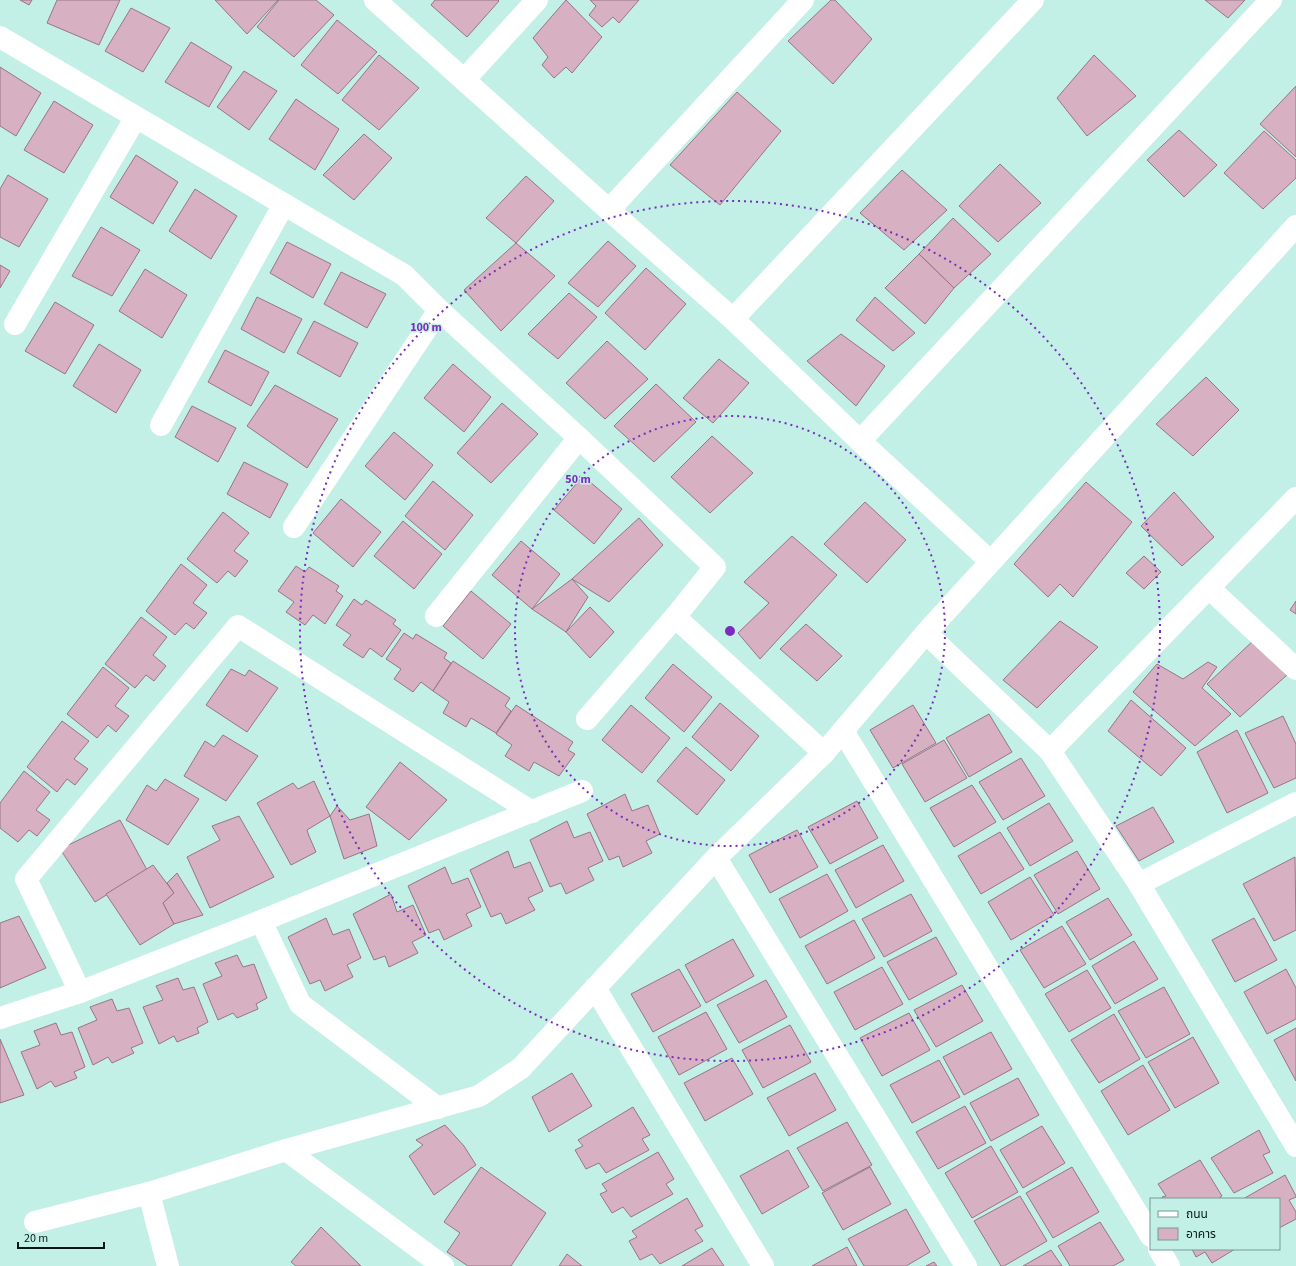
<svg xmlns="http://www.w3.org/2000/svg" width="1296" height="1266" font-family="'Source Sans 3','Noto Sans Thai',sans-serif">
<style>
.building{fill:#d7b1c1;stroke:#987584}
.lines{fill:none;stroke-linecap:round;stroke-linejoin:round}
.street{stroke:#fff;stroke-width:22}
.ring{fill:none;stroke:#7b2cbf;stroke-width:2;stroke-dasharray:2 4}
.centre{fill:#7b2cbf;stroke:#c2f0e7;stroke-width:2}
.ring-label{font-size:12px;text-anchor:middle;font-weight:bold;fill:#7b2cbf;stroke:#c2f0e7;stroke-width:3;stroke-linejoin:round;paint-order:stroke}
</style>
<rect width="100%" height="100%" fill="#c2f0e7"/>
<g class="building">
<polygon points="20,0 32,0 29,5"/>
<polygon points="57,0 120,0 99,45 47,23"/>
<polygon points="215,0 278,0 247,34"/>
<polygon points="279,0 316,0 334,15 294,57 257,27"/>
<polygon points="435,0 498,0 499,1 467,37 431,5"/>
<polygon points="566,0 602,37 572,73 566,67 554,78 542,65 548,57 533,38"/>
<polygon points="590,0 639,0 619,23 613,17 602,27 589,15 596,6"/>
<polygon points="831,0 835,0 872,39 833,84 788,41"/>
<polygon points="1205,0 1245,0 1228,18"/>
<polygon points="131,8 170,28 143,72 105,51"/>
<polygon points="337,20 377,52 338,94 301,65"/>
<polygon points="191,42 232,67 209,107 165,82"/>
<polygon points="379,55 419,88 379,130 342,100"/>
<polygon points="1094,55 1136,96 1087,136 1057,98"/>
<polygon points="0,67 41,93 16,136 0,126"/>
<polygon points="244,71 277,91 249,130 217,107"/>
<polygon points="1296,86 1296,157 1260,124"/>
<polygon points="737,92 781,131 720,205 670,165"/>
<polygon points="296,99 339,129 315,170 269,139"/>
<polygon points="54,101 93,125 64,173 24,150"/>
<polygon points="1179,130 1217,165 1184,197 1147,160"/>
<polygon points="1264,131 1296,160 1296,178 1263,209 1224,173"/>
<polygon points="364,134 392,158 354,200 323,175"/>
<polygon points="136,155 178,182 153,224 110,197"/>
<polygon points="1000,164 1041,203 998,242 959,206"/>
<polygon points="902,170 947,210 904,250 860,213"/>
<polygon points="8,175 48,199 19,247 0,237 0,189"/>
<polygon points="526,176 554,201 516,243 486,218"/>
<polygon points="195,189 237,216 211,259 169,231"/>
<polygon points="953,218 991,254 954,288 919,254"/>
<polygon points="101,227 140,250 112,296 72,276"/>
<polygon points="608,241 636,266 598,307 568,283"/>
<polygon points="287,242 331,264 313,298 270,273"/>
<polygon points="516,243 555,276 501,331 464,290"/>
<polygon points="919,254 954,288 925,324 885,288"/>
<polygon points="0,265 10,271 0,288"/>
<polygon points="646,268 686,304 645,350 605,313"/>
<polygon points="145,269 187,295 162,338 119,311"/>
<polygon points="341,272 386,294 367,328 324,304"/>
<polygon points="569,293 597,317 558,359 528,334"/>
<polygon points="257,297 302,319 284,353 241,329"/>
<polygon points="875,297 915,333 893,351 856,320"/>
<polygon points="55,302 94,325 65,374 25,351"/>
<polygon points="314,321 358,343 340,377 297,353"/>
<polygon points="841,334 885,366 856,406 807,361"/>
<polygon points="607,341 648,379 605,419 566,383"/>
<polygon points="99,344 141,370 116,413 73,386"/>
<polygon points="225,350 269,372 251,406 208,382"/>
<polygon points="719,359 749,383 713,423 683,398"/>
<polygon points="453,364 491,397 464,432 424,398"/>
<polygon points="1206,377 1239,410 1193,456 1156,424"/>
<polygon points="656,384 696,422 654,462 614,426"/>
<polygon points="275,385 338,419 307,468 247,426"/>
<polygon points="502,403 538,434 491,483 457,453"/>
<polygon points="192,406 236,428 218,462 175,437"/>
<polygon points="394,432 433,465 405,500 365,466"/>
<polygon points="712,436 753,473 710,513 671,477"/>
<polygon points="244,462 288,484 270,518 227,494"/>
<polygon points="583,476 622,509 594,544 554,510"/>
<polygon points="433,481 473,515 445,550 405,516"/>
<polygon points="1086,482 1132,522 1073,597 1060,584 1048,597 1014,564"/>
<polygon points="1174,492 1214,537 1182,566 1141,526"/>
<polygon points="341,499 381,532 353,567 313,533"/>
<polygon points="865,502 906,540 867,583 824,544"/>
<polygon points="223,512 249,533 234,551 248,561 235,577 228,571 217,583 187,559"/>
<polygon points="639,518 663,545 609,602 572,579"/>
<polygon points="403,521 442,554 414,589 374,556"/>
<polygon points="792,536 837,575 760,659 738,633 769,603 744,582"/>
<polygon points="521,541 560,574 532,609 492,575"/>
<polygon points="1144,556 1161,572 1144,589 1126,573"/>
<polygon points="181,564 207,585 193,603 207,613 194,629 186,623 175,635 146,611"/>
<polygon points="296,566 305,572 309,567 339,586 336,591 343,596 325,624 313,615 305,625 286,612 294,602 278,591"/>
<polygon points="572,579 588,597 566,632 532,609"/>
<polygon points="471,591 511,624 483,659 443,626"/>
<polygon points="354,599 362,605 366,600 396,620 393,624 401,630 382,657 370,648 363,658 343,645 351,635 336,625"/>
<polygon points="1296,601 1296,614 1290,610"/>
<polygon points="590,607 614,632 590,658 566,632"/>
<polygon points="141,617 167,637 153,655 166,666 154,681 146,675 135,688 105,664"/>
<polygon points="1060,621 1098,647 1037,708 1003,680"/>
<polygon points="806,624 842,656 817,681 780,649"/>
<polygon points="404,633 413,639 416,634 447,653 444,658 451,663 433,691 421,682 413,692 394,679 401,669 386,659"/>
<polygon points="1254,640 1287,675 1240,717 1207,684"/>
<polygon points="453,661 510,698 505,706 511,711 496,733 471,718 466,727 443,713 449,702 433,691"/>
<polygon points="1208,662 1217,667 1202,688 1231,714 1195,746 1133,692 1157,664 1183,679"/>
<polygon points="673,664 712,697 684,732 645,698"/>
<polygon points="103,667 129,688 115,706 129,716 116,732 108,725 97,738 67,714"/>
<polygon points="231,669 245,676 249,670 278,688 247,732 206,705"/>
<polygon points="1131,700 1186,748 1161,776 1108,731"/>
<polygon points="720,703 759,736 731,771 692,737"/>
<polygon points="516,705 573,742 568,750 575,754 559,776 534,762 529,771 505,756 512,745 496,734"/>
<polygon points="631,705 670,738 642,773 602,740"/>
<polygon points="913,705 936,743 893,768 870,730"/>
<polygon points="989,714 1012,752 969,777 946,738"/>
<polygon points="1283,716 1296,744 1296,778 1274,788 1245,733"/>
<polygon points="62,721 89,741 74,759 88,769 75,785 67,779 57,792 27,767"/>
<polygon points="1237,730 1268,793 1227,813 1197,752"/>
<polygon points="223,735 258,756 226,801 184,776 205,741 214,747"/>
<polygon points="944,740 967,778 925,802 902,764"/>
<polygon points="686,747 725,780 697,815 657,781"/>
<polygon points="1021,758 1045,796 1003,820 979,782"/>
<polygon points="400,762 447,800 409,840 366,807"/>
<polygon points="24,771 50,792 36,810 50,820 37,836 29,830 18,842 0,828 0,803"/>
<polygon points="165,779 199,799 168,845 126,820 147,785 156,791"/>
<polygon points="314,781 330,816 307,830 309,836 316,852 291,865 257,803 293,783 298,789"/>
<polygon points="972,785 996,822 954,847 930,808"/>
<polygon points="625,794 632,811 648,805 660,834 646,841 652,853 623,867 619,856 609,860 587,814"/>
<polygon points="857,801 878,838 830,864 808,827"/>
<polygon points="1049,803 1073,841 1030,866 1007,828"/>
<polygon points="337,806 350,820 369,814 377,846 344,859 330,816"/>
<polygon points="1153,807 1174,842 1139,861 1116,826"/>
<polygon points="239,816 274,877 210,908 187,857 220,840 212,826"/>
<polygon points="120,820 147,870 95,902 60,849"/>
<polygon points="567,821 574,838 590,832 603,861 588,868 594,880 566,894 561,883 550,887 530,840"/>
<polygon points="797,830 818,867 770,893 749,855"/>
<polygon points="1000,832 1024,869 981,894 958,856"/>
<polygon points="883,845 904,881 856,908 835,870"/>
<polygon points="508,851 514,868 530,862 543,891 528,898 535,910 506,924 501,913 491,917 470,870"/>
<polygon points="1077,851 1100,889 1058,914 1034,875"/>
<polygon points="1295,857 1296,930 1274,941 1243,884"/>
<polygon points="153,865 174,893 163,903 174,924 140,945 106,894"/>
<polygon points="445,867 452,884 468,878 481,907 466,914 472,926 444,940 439,929 429,933 408,886"/>
<polygon points="177,873 203,915 174,924 163,903 174,893 167,883"/>
<polygon points="827,874 848,911 800,938 779,899"/>
<polygon points="1030,877 1054,915 1011,940 988,902"/>
<polygon points="391,894 397,912 413,905 426,935 412,942 418,953 389,967 385,956 374,960 353,914"/>
<polygon points="911,894 932,931 884,957 862,919"/>
<polygon points="1108,898 1132,935 1090,960 1066,922"/>
<polygon points="19,916 46,968 0,988 0,923"/>
<polygon points="326,918 333,935 349,929 361,958 347,965 353,977 325,991 320,980 310,984 288,937"/>
<polygon points="1254,918 1277,960 1235,982 1212,940"/>
<polygon points="854,920 875,958 827,984 805,946"/>
<polygon points="1062,926 1086,964 1044,988 1020,950"/>
<polygon points="936,937 957,974 909,1000 887,962"/>
<polygon points="733,939 754,976 706,1003 685,965"/>
<polygon points="1134,941 1158,979 1115,1004 1092,966"/>
<polygon points="237,955 243,967 254,964 267,998 256,1004 258,1009 237,1018 233,1013 218,1020 203,984 222,976 215,963"/>
<polygon points="882,967 903,1004 855,1030 834,992"/>
<polygon points="679,969 701,1006 653,1032 631,994"/>
<polygon points="1286,969 1296,988 1296,1019 1267,1034 1244,992"/>
<polygon points="1087,970 1111,1008 1069,1032 1045,994"/>
<polygon points="178,978 183,990 194,987 208,1022 197,1028 199,1033 177,1042 174,1036 159,1044 143,1007 163,1000 156,986"/>
<polygon points="766,980 787,1017 739,1043 717,1005"/>
<polygon points="962,985 983,1021 936,1047 914,1010"/>
<polygon points="1164,987 1190,1034 1146,1058 1118,1011"/>
<polygon points="112,999 117,1011 129,1008 143,1043 131,1048 134,1053 112,1063 108,1057 93,1065 78,1028 97,1020 90,1007"/>
<polygon points="706,1012 727,1049 679,1075 658,1037"/>
<polygon points="909,1013 930,1050 882,1076 860,1038"/>
<polygon points="1114,1014 1140,1059 1099,1083 1071,1040"/>
<polygon points="56,1023 61,1035 72,1032 85,1067 74,1072 77,1078 55,1087 51,1081 37,1089 21,1052 40,1045 34,1031"/>
<polygon points="790,1025 811,1062 763,1088 742,1050"/>
<polygon points="1296,1028 1296,1081 1274,1040"/>
<polygon points="991,1032 1012,1069 964,1095 943,1057"/>
<polygon points="1193,1037 1219,1083 1175,1108 1148,1062"/>
<polygon points="0,1039 24,1095 0,1103"/>
<polygon points="732,1058 753,1094 705,1121 684,1083"/>
<polygon points="939,1060 960,1097 912,1123 890,1085"/>
<polygon points="1143,1065 1170,1110 1128,1135 1101,1091"/>
<polygon points="572,1073 592,1106 549,1132 532,1097"/>
<polygon points="815,1073 836,1110 789,1136 767,1098"/>
<polygon points="1018,1078 1039,1115 991,1141 970,1103"/>
<polygon points="965,1106 986,1143 938,1169 916,1132"/>
<polygon points="633,1107 650,1135 642,1139 649,1150 606,1173 599,1163 586,1169 575,1150 583,1146 578,1140"/>
<polygon points="847,1122 872,1165 823,1191 797,1148"/>
<polygon points="445,1125 464,1146 476,1165 434,1195 409,1156 423,1145 416,1140"/>
<polygon points="1042,1126 1065,1163 1023,1188 1000,1150"/>
<polygon points="1259,1130 1270,1152 1263,1155 1273,1173 1234,1193 1211,1158"/>
<polygon points="991,1146 1018,1192 972,1218 945,1173"/>
<polygon points="788,1150 809,1187 762,1214 740,1176"/>
<polygon points="658,1152 674,1179 666,1184 673,1194 631,1217 623,1207 612,1213 600,1194 607,1191 602,1184"/>
<polygon points="1200,1160 1222,1196 1218,1199 1163,1199 1162,1197 1166,1196 1158,1184"/>
<polygon points="481,1167 546,1213 511,1266 468,1266 447,1252 460,1233 444,1222"/>
<polygon points="870,1167 891,1204 843,1230 822,1193"/>
<polygon points="1072,1167 1099,1212 1053,1238 1026,1193"/>
<polygon points="1285,1175 1296,1196 1296,1197 1289,1200 1296,1212 1296,1219 1279,1228 1279,1199 1243,1199"/>
<polygon points="1020,1196 1047,1241 1004,1266 1001,1266 974,1221"/>
<polygon points="687,1198 703,1226 695,1230 703,1241 660,1264 652,1254 640,1260 629,1241 637,1237 632,1231"/>
<polygon points="906,1209 930,1252 906,1266 864,1266 848,1239"/>
<polygon points="1100,1222 1124,1260 1113,1266 1070,1266 1058,1246"/>
<polygon points="321,1227 361,1266 296,1266 291,1262"/>
<polygon points="847,1247 857,1266 812,1266"/>
<polygon points="712,1248 724,1266 682,1266"/>
<polygon points="1192,1249 1235,1249 1212,1263 1205,1252 1196,1257"/>
<polygon points="1051,1250 1062,1266 1023,1266"/>
<polygon points="567,1254 582,1266 559,1266"/>
<polygon points="934,1262 937,1266 926,1266"/>
</g>
<g class="lines">
<g class="street">
<polyline points="375,0 609,210"/>
<polyline points="803,0 609,210 733,319 860,441 990,561"/>
<polyline points="0,37 404,275 439,310 579,438 715,567 675,617 824,753"/>
<polyline points="464,80 537,0"/>
<polyline points="733,319 1033,0"/>
<polyline points="15,324 136,117"/>
<polyline points="161,425 284,204"/>
<polyline points="860,441 1271,0"/>
<polyline points="294,527 439,310"/>
<polyline points="1209,588 1296,669"/>
<polyline points="436,616 579,438"/>
<polyline points="926,633 1050,751 1139,884 1296,1146"/>
<polyline points="587,719 675,617"/>
<polyline points="843,731 1151,1236"/>
<polyline points="1050,751 1296,498"/>
<polyline points="716,858 966,1266"/>
<polyline points="1139,884 1296,803"/>
<polyline points="261,921 300,1004 438,1108"/>
<polyline points="595,988 763,1266"/>
<polyline points="80,992 26,879 238,626 532,812"/>
<polyline points="0,1018 80,992 261,921 582,791"/>
<polyline points="286,1150 443,1266"/>
<polyline points="149,1193 168,1266"/>
<polyline points="35,1222 149,1193 286,1150 479,1096 521,1068 716,858 824,753 926,633 1296,226"/>
<polyline points="1159,1249 1169,1266"/>
</g>
</g>
<g class="ring">
<circle cx="730" cy="631" r="215"/>
<circle cx="730" cy="631" r="430"/>
</g>
<circle cx="730" cy="631" r="6" class="centre"/>
<g class="ring-label">
<text x="426" y="331">100 m</text>
<text x="578" y="483">50 m</text>
</g>
<rect x="1150" y="1198" width="130" height="52" fill="#c2f0e7" stroke="#779a93"/>
<rect x="1158" y="1211" width="20" height="6" fill="#ffffff" stroke="#779a93"/>
<text x="1186" y="1218" font-size="12" fill="#061815">ถนน</text>
<rect x="1158" y="1228" width="20" height="12" fill="#d7b1c1" stroke="#779a93"/>
<text x="1186" y="1238" font-size="12" fill="#061815">อาคาร</text>
<path d="M18 1242v6h86v-6" fill="none" stroke="#061815" stroke-width="2"/>
<text x="24" y="1242" font-size="12" fill="#061815" stroke="#c2f0e7" stroke-width="3" paint-order="stroke">20 m</text>
</svg>
